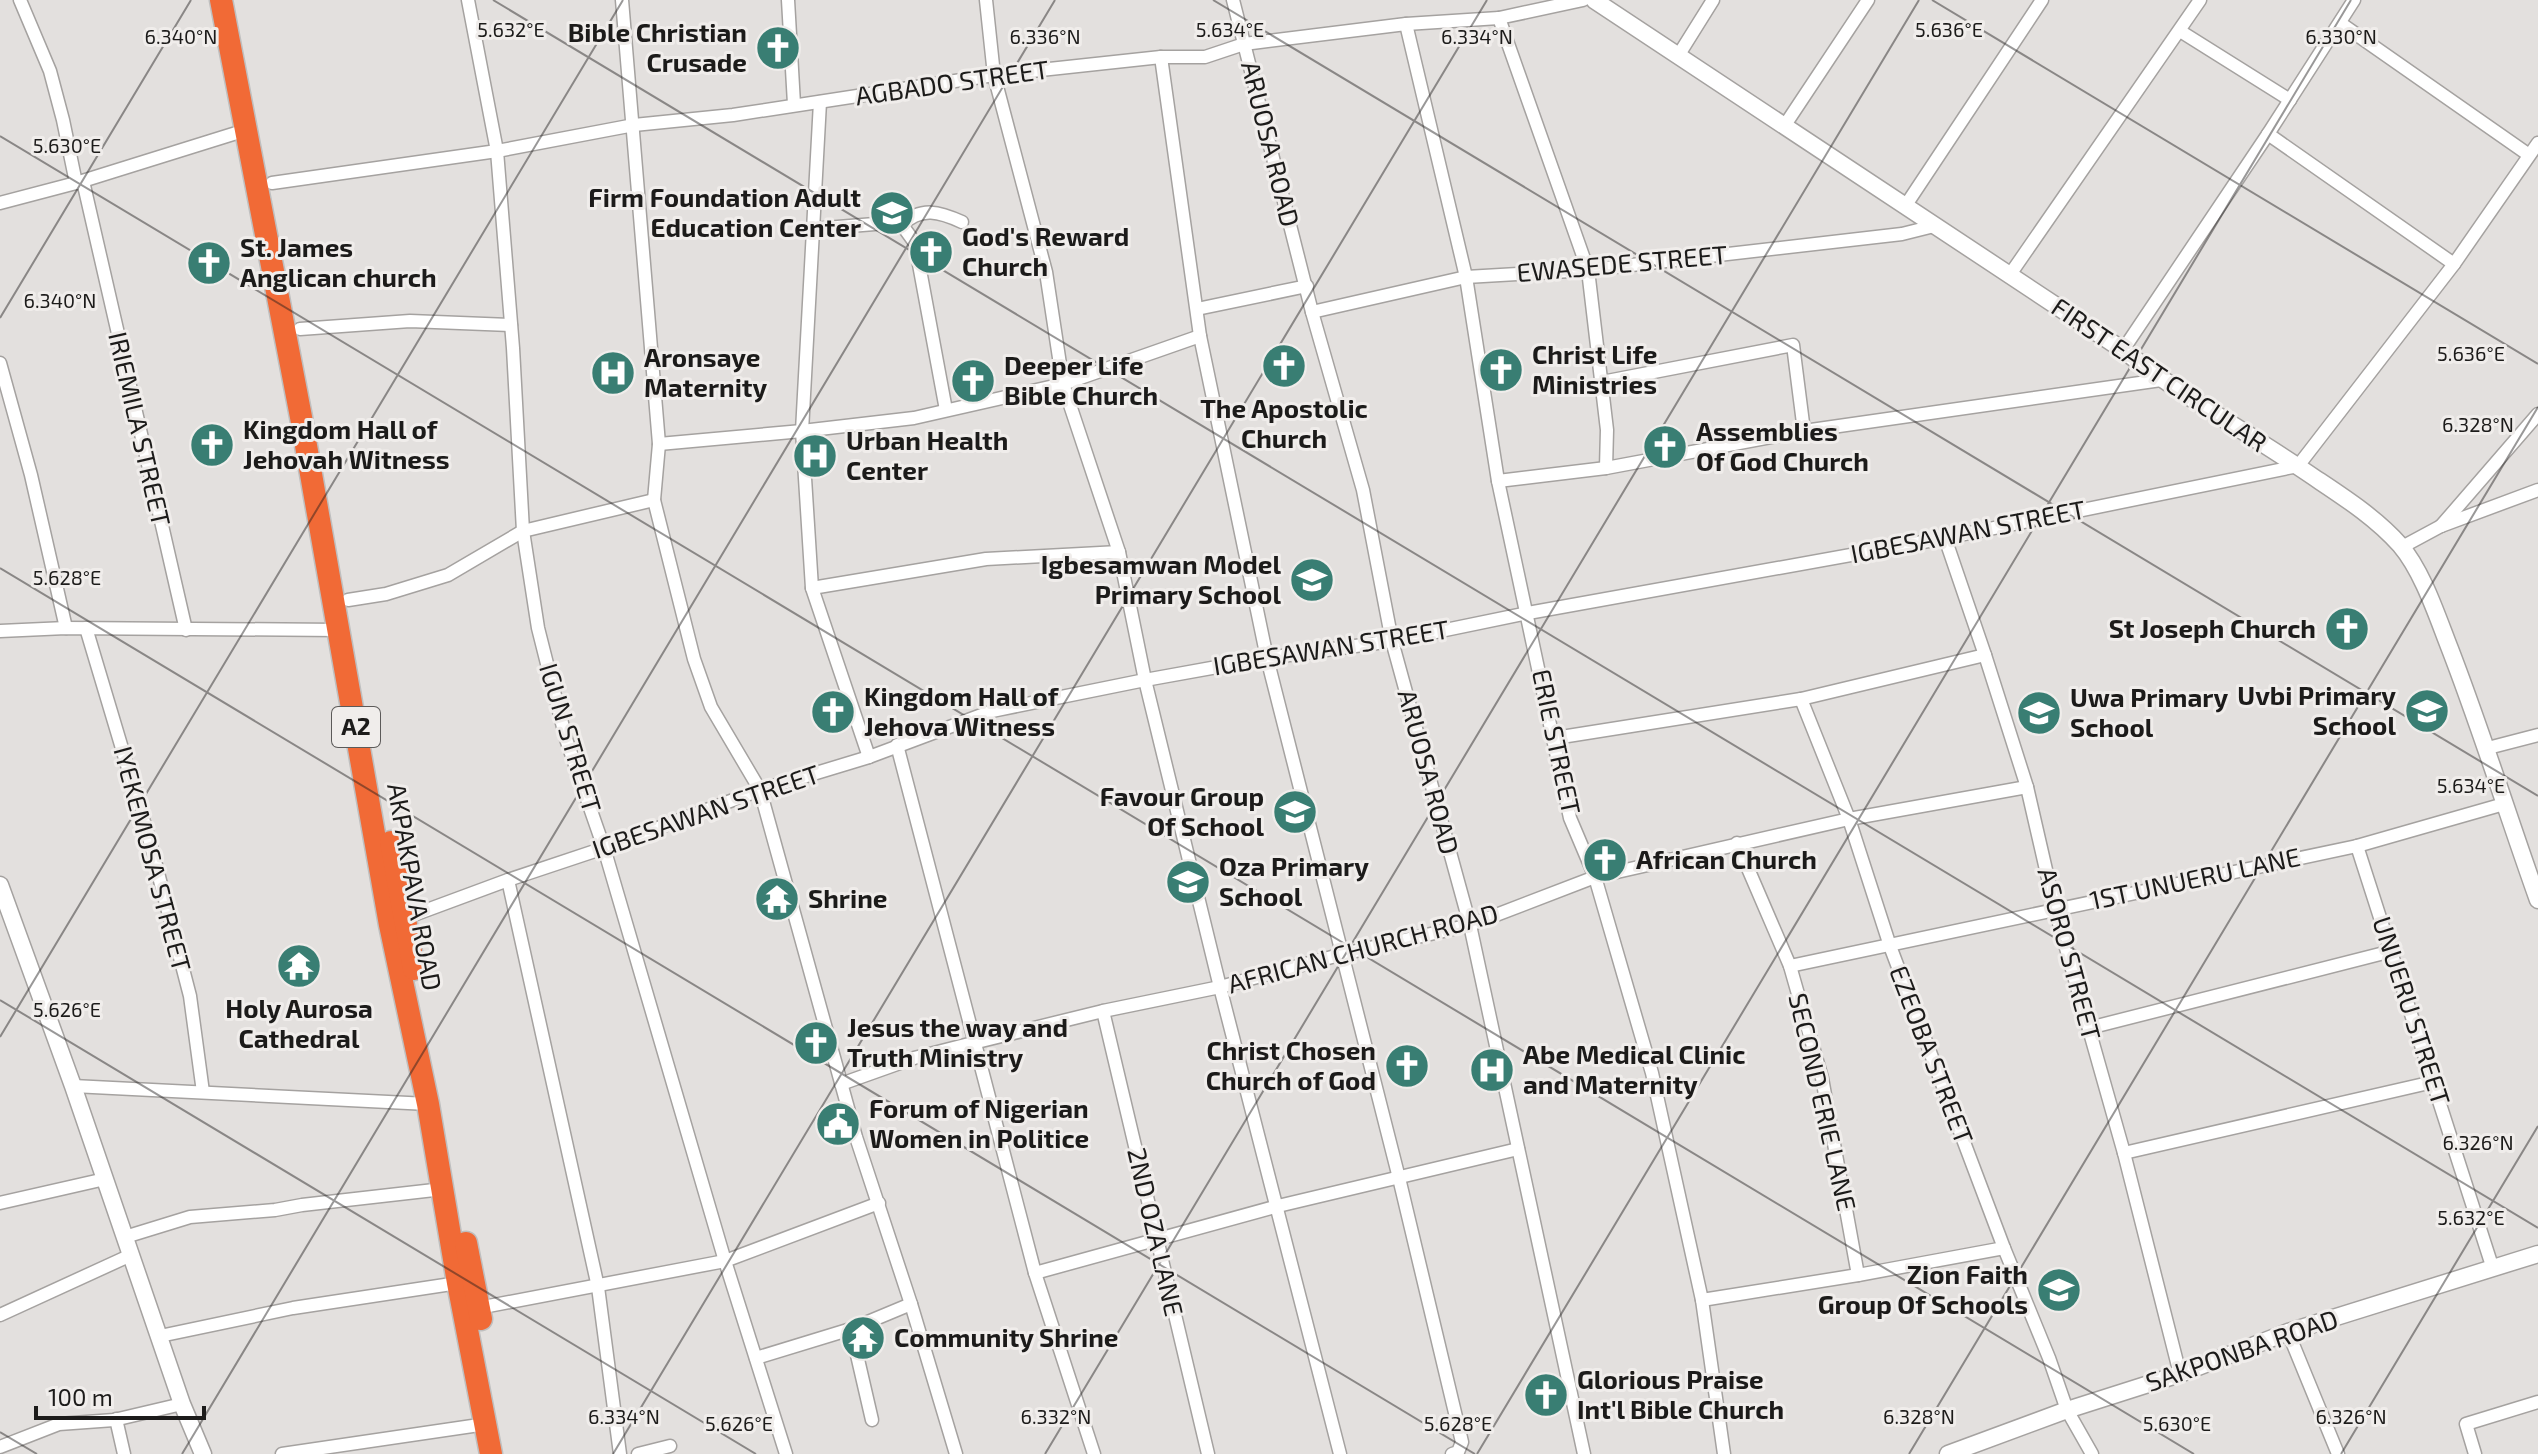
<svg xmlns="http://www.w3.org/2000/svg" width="2538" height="1454" font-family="'Exo 2',sans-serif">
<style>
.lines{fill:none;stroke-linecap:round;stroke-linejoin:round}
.street-casing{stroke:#a5a2a0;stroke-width:15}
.secondary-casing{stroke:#a5a2a0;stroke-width:19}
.highway-casing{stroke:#bfbfbf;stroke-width:25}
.street{stroke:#fff;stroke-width:12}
.secondary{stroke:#fff;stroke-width:16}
.highway{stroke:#f16a36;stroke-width:22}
.ticks{fill:none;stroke:#1c1b1a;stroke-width:2;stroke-opacity:0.45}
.labels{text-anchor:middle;stroke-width:6;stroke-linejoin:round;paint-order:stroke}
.shield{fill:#f0edeb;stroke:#5c5a59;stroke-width:2}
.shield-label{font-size:24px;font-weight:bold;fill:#1c1b1a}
.poi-label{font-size:26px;font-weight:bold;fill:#1c1b1a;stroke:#f0edeb;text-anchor:start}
.street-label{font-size:26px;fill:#1c1b1a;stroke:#f0edeb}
.ticks-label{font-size:20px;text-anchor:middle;fill:#1c1b1a;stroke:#f0edeb;stroke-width:6;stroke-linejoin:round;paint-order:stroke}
</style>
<rect width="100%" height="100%" fill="#e3e0de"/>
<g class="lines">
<g class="street-casing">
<g id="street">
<polyline points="20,0 50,71 63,120 76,183"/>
<polyline points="468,0 497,151 513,348 523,531 538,628 566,739 604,848 725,1261 786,1454"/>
<polyline points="622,0 659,444 654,500 694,659 711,707 760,790 856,1137 911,1304 956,1454"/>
<polyline points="788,0 794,104"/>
<polyline points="986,0 994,75 1046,272 1063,384 1119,552 1145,680 1220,987 1340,1454"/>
<polyline points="1233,0 1312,312 1363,490 1392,641 1470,925 1584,1454"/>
<polyline points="1499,18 1588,270 1607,430 1606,468"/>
<polyline points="2340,23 2529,155"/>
<polyline points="1406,24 1466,277 1498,481 1570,818 1595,877 1652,1073 1702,1300 1724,1454"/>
<polyline points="2180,31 2290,100"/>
<polyline points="1678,56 1713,0"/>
<polyline points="1161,57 1200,336 1267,658 1399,1178 1462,1442 1458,1452 1452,1454"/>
<polyline points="820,102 802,431 812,588 869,757"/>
<polyline points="1785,125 1868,0"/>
<polyline points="2268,134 2454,264"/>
<polyline points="83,181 186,630"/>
<polyline points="272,183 497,151 634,125 733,115 994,75 1161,57 1205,57 1244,44 1406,24 1499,18 1583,0"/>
<polyline points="0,203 76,183 246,130"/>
<polyline points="1906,205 2042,0"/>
<path d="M902,225C921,206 940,212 962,222"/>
<polyline points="813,229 887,223 902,225 915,243 946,410"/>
<polyline points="2009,276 2200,0"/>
<polyline points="1197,309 1307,286"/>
<polyline points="1312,312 1466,277 1588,270 1902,234 1934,226"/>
<polyline points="300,329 410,321 511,325"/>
<polyline points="2123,350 2268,134 2354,0"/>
<polyline points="0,363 31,475 66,628"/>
<polyline points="1602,382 1793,345 1804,431"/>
<polyline points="659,444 802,431 914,418 1063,384 1200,336"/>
<polyline points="1498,481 1606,468 1804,431 2161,380"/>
<polyline points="2441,526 2538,414"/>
<polyline points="1945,538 1985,655 2027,787 2055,909 2124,1153 2180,1374"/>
<polyline points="2402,547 2441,526 2538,490"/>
<polyline points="812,588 986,559 1119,552"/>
<polyline points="348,600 386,594 448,575 523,531 654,500"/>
<polyline points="86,628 150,842 190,996 203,1092"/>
<polyline points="0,631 66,628 340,630"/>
<polyline points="1801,699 1849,819 1890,946 2004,1248 2049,1358 2067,1410 2092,1454"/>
<polyline points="1555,738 1801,699 1985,655"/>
<polyline points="897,745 1035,1273 1094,1454"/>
<polyline points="2488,748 2538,735"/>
<polyline points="1737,843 1790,966 1822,1078 1858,1275"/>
<polyline points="2357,846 2493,1269"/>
<polyline points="508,880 598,1287 620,1454"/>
<polyline points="400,920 508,880 604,848 760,790 869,757 992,711 1145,680 1267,658 1392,641 1528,613 1945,538 2298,466 2454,264 2538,143"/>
<polyline points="1790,966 2357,846 2504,804"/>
<polyline points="1103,1011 1208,1454"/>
<polyline points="2089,1028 2392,951"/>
<polyline points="841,1084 914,1058 973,1043 1103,1011 1220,987 1343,954 1470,925 1595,877 1849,819 2027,787"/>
<polyline points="73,1086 428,1104"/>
<polyline points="2124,1153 2433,1082"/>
<polyline points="0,1203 105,1179"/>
<polyline points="125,1237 190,1217 275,1210 302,1205 443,1189"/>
<polyline points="1035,1273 1278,1206 1518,1149"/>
<polyline points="1702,1300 1858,1275 2004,1248"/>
<polyline points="478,1308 725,1261 879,1203"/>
<polyline points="0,1315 131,1255"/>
<polyline points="851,1329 872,1420"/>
<polyline points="2288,1332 2338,1454"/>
<polyline points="160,1336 293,1308 458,1283"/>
<polyline points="756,1358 851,1329 911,1304"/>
<polyline points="116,1419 124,1454"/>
<polyline points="0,1447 59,1424 114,1420 182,1404"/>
<polyline points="282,1454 486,1424"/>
<polyline points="638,1454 670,1446"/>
<polyline points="2475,1454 2466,1424 2538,1402"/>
</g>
</g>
<g class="secondary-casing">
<g id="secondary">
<path d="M1594,0L2123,350C2184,398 2251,434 2315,478C2345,498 2376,518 2400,545C2423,572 2437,616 2450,649C2482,732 2508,816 2538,900"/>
<polyline points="0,885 73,1086 182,1404 203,1454"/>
<polyline points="1948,1454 2067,1410 2180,1374 2288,1332 2538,1254"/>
</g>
</g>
<g class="highway-casing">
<g id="highway">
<polyline points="221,0 301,417 390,925 428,1104 458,1283 491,1454"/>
<polyline points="391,842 414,969"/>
<polyline points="466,1243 481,1319"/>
</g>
</g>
<use href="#street" class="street"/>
<use href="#secondary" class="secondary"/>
<use href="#highway" class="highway"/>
</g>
<path class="ticks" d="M493,0L2538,1228M1213,0L2538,796M1932,0L2538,364M0,136L2194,1454M0,318L191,0M0,568L1475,1454M0,1000L756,1454M0,1037L623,0M0,1432L37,1454M182,1454L1055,0M613,1454L1487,0M1045,1454L1919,0M1477,1454L2351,0M1909,1454L2538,407M2341,1454L2538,1126"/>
<defs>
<g id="church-disc" transform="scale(2.3)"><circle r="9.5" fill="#397e73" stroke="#f0edeb"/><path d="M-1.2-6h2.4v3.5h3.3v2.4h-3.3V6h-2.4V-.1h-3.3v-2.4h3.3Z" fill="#fff"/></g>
<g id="school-disc" transform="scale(2.3)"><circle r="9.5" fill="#397e73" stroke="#f0edeb"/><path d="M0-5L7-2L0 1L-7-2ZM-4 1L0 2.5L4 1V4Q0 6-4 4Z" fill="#fff"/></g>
<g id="hospital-disc" transform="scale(2.3)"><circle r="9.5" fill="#397e73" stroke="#f0edeb"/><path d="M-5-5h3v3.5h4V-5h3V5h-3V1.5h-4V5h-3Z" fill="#fff"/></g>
<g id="temple-disc" transform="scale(2.3)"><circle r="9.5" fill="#397e73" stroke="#f0edeb"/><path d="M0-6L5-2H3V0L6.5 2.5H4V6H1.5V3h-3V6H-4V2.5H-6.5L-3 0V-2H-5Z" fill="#fff"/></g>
<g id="civic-disc" transform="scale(2.3)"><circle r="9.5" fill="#397e73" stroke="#f0edeb"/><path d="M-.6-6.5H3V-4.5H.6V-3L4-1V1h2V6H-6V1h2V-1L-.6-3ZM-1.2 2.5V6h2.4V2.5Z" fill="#fff"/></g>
</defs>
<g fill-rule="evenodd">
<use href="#church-disc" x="778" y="48"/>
<use href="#school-disc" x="892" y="213"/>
<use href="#church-disc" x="931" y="252"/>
<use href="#church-disc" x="209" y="263"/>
<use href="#church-disc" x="1284" y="366"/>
<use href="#church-disc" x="1501" y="370"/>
<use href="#hospital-disc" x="613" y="373"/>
<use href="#church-disc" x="973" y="381"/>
<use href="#church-disc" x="212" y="445"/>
<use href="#church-disc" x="1665" y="447"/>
<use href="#hospital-disc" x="815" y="456"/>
<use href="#school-disc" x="1312" y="580"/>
<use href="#church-disc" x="2347" y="629"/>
<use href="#school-disc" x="2427" y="711"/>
<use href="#church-disc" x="833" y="712"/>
<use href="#school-disc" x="2039" y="713"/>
<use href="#school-disc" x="1295" y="812"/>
<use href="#church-disc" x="1605" y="860"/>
<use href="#school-disc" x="1188" y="882"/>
<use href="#temple-disc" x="777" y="899"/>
<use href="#temple-disc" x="299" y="966"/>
<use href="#church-disc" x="816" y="1043"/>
<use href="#church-disc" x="1407" y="1066"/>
<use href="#hospital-disc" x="1492" y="1070"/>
<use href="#civic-disc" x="838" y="1124"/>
<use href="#school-disc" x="2059" y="1290"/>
<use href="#temple-disc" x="863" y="1338"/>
<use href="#church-disc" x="1546" y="1395"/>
</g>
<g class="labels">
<rect class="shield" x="332" y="707" width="48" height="40" rx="6"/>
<g class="shield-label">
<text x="356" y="735">A2</text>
</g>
<g class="poi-label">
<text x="747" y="42" text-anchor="end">Bible Christian<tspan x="747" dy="30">Crusade</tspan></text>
<text x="861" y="207" text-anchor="end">Firm Foundation Adult<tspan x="861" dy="30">Education Center</tspan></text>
<text x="962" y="246">God's Reward<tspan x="962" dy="30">Church</tspan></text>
<text x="240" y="257">St. James<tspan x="240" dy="30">Anglican church</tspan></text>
<text x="1532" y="364">Christ Life<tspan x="1532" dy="30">Ministries</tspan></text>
<text x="644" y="367">Aronsaye<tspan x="644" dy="30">Maternity</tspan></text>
<text x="1004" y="375">Deeper Life<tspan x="1004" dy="30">Bible Church</tspan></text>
<text x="1284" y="418" text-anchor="middle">The Apostolic<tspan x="1284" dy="30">Church</tspan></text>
<text x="243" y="439">Kingdom Hall of<tspan x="243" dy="30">Jehovah Witness</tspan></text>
<text x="1696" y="441">Assemblies<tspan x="1696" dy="30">Of God Church</tspan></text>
<text x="846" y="450">Urban Health<tspan x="846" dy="30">Center</tspan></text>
<text x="1281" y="574" text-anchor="end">Igbesamwan Model<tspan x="1281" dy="30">Primary School</tspan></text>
<text x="2316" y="638" text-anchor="end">St Joseph Church</text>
<text x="2396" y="705" text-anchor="end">Uvbi Primary<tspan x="2396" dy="30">School</tspan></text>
<text x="864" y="706">Kingdom Hall of<tspan x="864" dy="30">Jehova Witness</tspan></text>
<text x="2070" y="707">Uwa Primary<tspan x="2070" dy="30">School</tspan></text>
<text x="1264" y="806" text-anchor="end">Favour Group<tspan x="1264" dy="30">Of School</tspan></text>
<text x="1636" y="869">African Church</text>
<text x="1219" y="876">Oza Primary<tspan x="1219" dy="30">School</tspan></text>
<text x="808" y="908">Shrine</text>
<text x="299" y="1018" text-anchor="middle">Holy Aurosa<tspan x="299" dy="30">Cathedral</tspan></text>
<text x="847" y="1037">Jesus the way and<tspan x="847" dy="30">Truth Ministry</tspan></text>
<text x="1376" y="1060" text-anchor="end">Christ Chosen<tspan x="1376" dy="30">Church of God</tspan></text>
<text x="1523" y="1064">Abe Medical Clinic<tspan x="1523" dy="30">and Maternity</tspan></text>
<text x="869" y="1118">Forum of Nigerian<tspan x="869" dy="30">Women in Politice</tspan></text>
<text x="2028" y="1284" text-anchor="end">Zion Faith<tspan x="2028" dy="30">Group Of Schools</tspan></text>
<text x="894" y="1347">Community Shrine</text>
<text x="1577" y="1389">Glorious Praise<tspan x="1577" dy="30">Int'l Bible Church</tspan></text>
</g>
<g class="street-label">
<text transform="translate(952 83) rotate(-8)" y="9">AGBADO STREET</text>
<text transform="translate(1270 144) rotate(76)" y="9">ARUOSA ROAD</text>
<text transform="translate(1622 264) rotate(-5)" y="9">EWASEDE STREET</text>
<text transform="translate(2159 375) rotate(34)" y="9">FIRST EAST CIRCULAR</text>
<text transform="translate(139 429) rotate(77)" y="9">IRIEMILA STREET</text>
<text transform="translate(1968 532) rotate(-11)" y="9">IGBESAWAN STREET</text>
<text transform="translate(1331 648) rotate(-9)" y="9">IGBESAWAN STREET</text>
<text transform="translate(570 738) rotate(73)" y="9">IGUN STREET</text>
<text transform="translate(1556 742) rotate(78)" y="9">ERIE STREET</text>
<text transform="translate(1428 772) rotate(75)" y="9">ARUOSA ROAD</text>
<text transform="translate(706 812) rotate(-19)" y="9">IGBESAWAN STREET</text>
<text transform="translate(152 859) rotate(75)" y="9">IYEKEMOSA STREET</text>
<text transform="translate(2195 879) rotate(-12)" y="9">1ST UNUERU LANE</text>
<text transform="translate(414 887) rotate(80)" y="9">AKPAKPAVA ROAD</text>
<text transform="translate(1363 949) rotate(-15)" y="9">AFRICAN CHURCH ROAD</text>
<text transform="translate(2069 954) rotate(75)" y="9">ASORO STREET</text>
<text transform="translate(2411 1011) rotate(72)" y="9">UNUERU STREET</text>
<text transform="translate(1931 1055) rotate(69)" y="9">EZEOBA STREET</text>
<text transform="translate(1822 1102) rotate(77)" y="9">SECOND ERIE LANE</text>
<text transform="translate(1155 1232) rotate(77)" y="9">2ND OZA LANE</text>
<text transform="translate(2242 1351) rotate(-19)" y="9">SAKPONBA ROAD</text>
</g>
</g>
<g class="ticks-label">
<text x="511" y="37">5.632°E</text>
<text x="1230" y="37">5.634°E</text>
<text x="1949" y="37">5.636°E</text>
<text x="181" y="44">6.340°N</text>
<text x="1045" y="44">6.336°N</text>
<text x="1477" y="44">6.334°N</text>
<text x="2341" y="44">6.330°N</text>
<text x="67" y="153">5.630°E</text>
<text x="60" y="308">6.340°N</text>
<text x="2471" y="361">5.636°E</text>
<text x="2478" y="432">6.328°N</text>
<text x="67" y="585">5.628°E</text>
<text x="2471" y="793">5.634°E</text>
<text x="67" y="1017">5.626°E</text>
<text x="2478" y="1150">6.326°N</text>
<text x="2471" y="1225">5.632°E</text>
<text x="624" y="1424">6.334°N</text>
<text x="1056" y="1424">6.332°N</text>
<text x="1919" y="1424">6.328°N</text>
<text x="2351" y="1424">6.326°N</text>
<text x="739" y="1431">5.626°E</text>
<text x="1458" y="1431">5.628°E</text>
<text x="2177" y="1431">5.630°E</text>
</g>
<path d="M36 1406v12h168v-12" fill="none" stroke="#1c1b1a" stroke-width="4"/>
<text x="48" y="1406" font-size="24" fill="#1c1b1a" stroke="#f0edeb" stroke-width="6" paint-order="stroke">100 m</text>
</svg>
